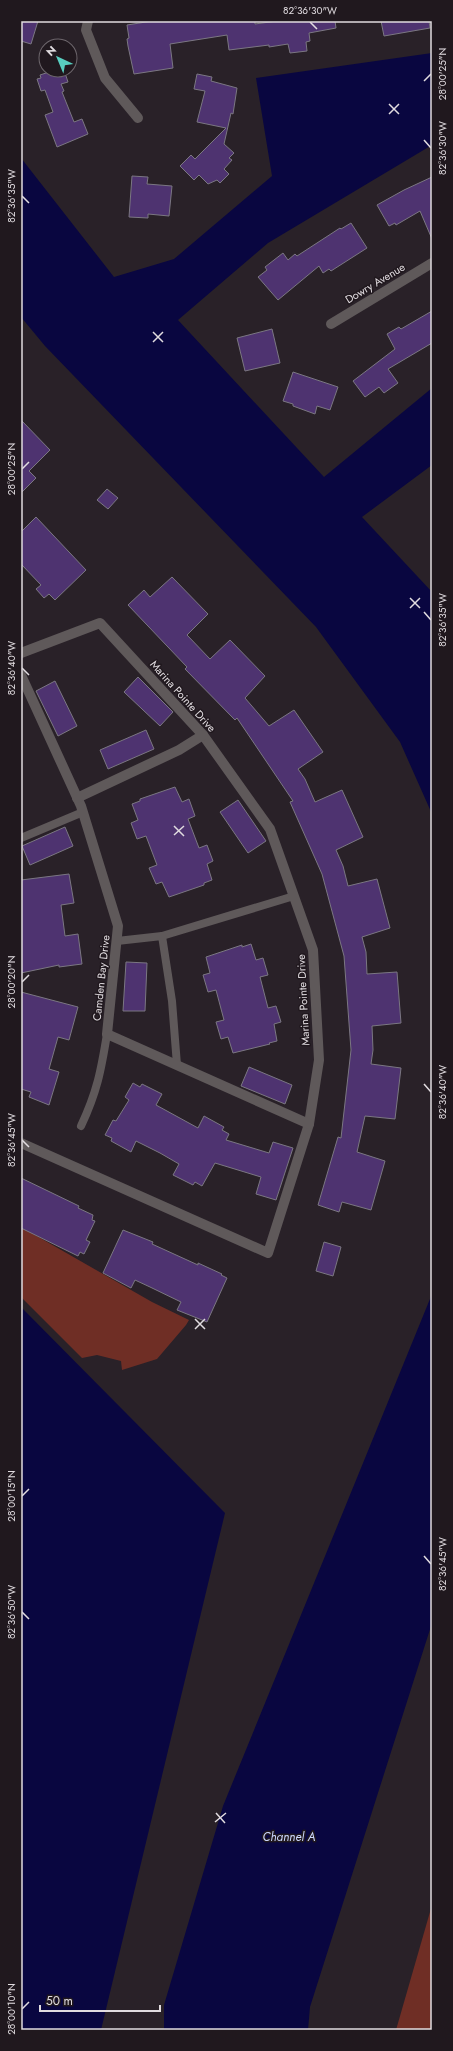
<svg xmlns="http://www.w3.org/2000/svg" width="453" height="2051" font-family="Jost,sans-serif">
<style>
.green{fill:#6f2e25}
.water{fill:#090640}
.building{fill:#4e3370;stroke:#7b7782}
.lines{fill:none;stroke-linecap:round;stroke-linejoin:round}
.lane{stroke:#5f595a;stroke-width:8}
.street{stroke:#5f595a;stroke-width:10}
.ticks{fill:none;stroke:#e1dce0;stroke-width:1.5}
.labels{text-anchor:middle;stroke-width:3;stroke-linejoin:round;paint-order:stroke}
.street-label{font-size:11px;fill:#e1dce0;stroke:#20181e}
.water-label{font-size:12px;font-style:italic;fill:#cdd8fd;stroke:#20181e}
.neatline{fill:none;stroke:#e1dce0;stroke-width:1.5}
.ticks-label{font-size:10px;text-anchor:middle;fill:#e1dce0}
</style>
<rect width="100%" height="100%" fill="#292128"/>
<g class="green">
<polygon points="21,1227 152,1302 189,1320 186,1325 157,1359 122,1370 121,1361 97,1355 82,1358 21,1297"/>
<polygon points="432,1905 432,2030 396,2030"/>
</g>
<g class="water">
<polygon points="432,53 432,145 268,243 178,320 324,477 432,388 432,465 362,517 432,592 432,814 400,742 316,627 45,346 21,317 21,158 114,277 174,259 272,176 256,78"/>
<polygon points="432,1294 432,1623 310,2007 308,2030 164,2030 164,2005 223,1806"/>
<polygon points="21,1307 225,1513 101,2030 21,2030"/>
</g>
<g class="building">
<polygon points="21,21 38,21 31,44 21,41"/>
<polygon points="152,21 255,21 255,24 277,21 335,21 336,28 309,33 310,41 306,42 307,51 290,53 288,44 269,47 269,45 229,50 227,35 170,44 173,68 134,74 128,46 127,39 129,38 127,25"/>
<polygon points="381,21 429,21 430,28 384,36"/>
<polygon points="55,70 64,70 68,82 61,84 64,91 62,92 74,122 82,119 88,134 57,147 45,115 53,112 45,90 41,91 37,79 41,78 40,75"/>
<polygon points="197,74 212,77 211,81 237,88 233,114 231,113 224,144 234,153 229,158 232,160 224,169 229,174 220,183 217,180 208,184 199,175 194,180 180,166 191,155 195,159 226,128 197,122 205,91 194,89"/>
<polygon points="132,176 148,177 147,184 172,186 169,216 148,214 148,218 129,217"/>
<polygon points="432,177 432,239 420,211 396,225 395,223 389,226 377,205 404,190"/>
<polygon points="351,223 367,248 331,271 329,269 323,273 319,266 278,300 258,277 267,270 265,267 283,253 288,260 295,254 297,256 340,228 341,229"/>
<polygon points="432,311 432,343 388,369 398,383 384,393 379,387 365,397 353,381 395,349 387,334 399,327 401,329"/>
<polygon points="272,329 280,363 245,371 237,338"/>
<polygon points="293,372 338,387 330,410 317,406 315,414 293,406 293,404 283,401"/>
<polygon points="21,420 50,450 29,471 36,478 21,493"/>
<polygon points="107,489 118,498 108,509 97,500"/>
<polygon points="36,517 86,570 55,600 49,594 44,598 36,589 41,585 21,564 21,532"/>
<polygon points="172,577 208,614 187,635 210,659 230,640 265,676 245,698 269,726 294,710 323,752 298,769 305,779 315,802 342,790 363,837 336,850 343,866 348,886 377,879 390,928 362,937 366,952 367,974 397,972 401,1023 372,1026 373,1050 371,1064 401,1068 395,1119 365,1116 357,1152 385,1161 371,1210 342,1202 339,1212 318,1205 338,1137 341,1138 351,1050 344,956 322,874 290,802 293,801 237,718 235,720 185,669 187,667 128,605 144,590 150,597"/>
<polygon points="138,677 173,712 160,726 124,692"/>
<polygon points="55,681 77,726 58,736 36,691"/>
<polygon points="146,730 154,749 108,769 100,750"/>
<polygon points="175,787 182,802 189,799 195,816 188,819 199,848 207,845 213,861 207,864 212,880 204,883 204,885 169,897 162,882 156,884 149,868 157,865 146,836 137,839 131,823 138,820 132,804 140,801 140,799"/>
<polygon points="238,800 266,841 248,853 220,812"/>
<polygon points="65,827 73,846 30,865 22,846"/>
<polygon points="69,874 74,903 61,905 65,936 78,934 82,964 59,967 59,965 21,973 21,880"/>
<polygon points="251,944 256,960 263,958 268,975 260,977 268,1008 276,1006 281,1022 274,1024 277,1041 269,1043 270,1044 233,1053 228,1037 221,1039 216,1022 224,1020 216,990 208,992 203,975 210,973 206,957 242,945 242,947"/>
<polygon points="126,962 147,963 145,1011 123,1011"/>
<polygon points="21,992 78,1007 69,1040 58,1037 49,1069 59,1072 49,1105 29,1097 31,1092 21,1089"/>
<polygon points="249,1067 292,1085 285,1104 241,1086"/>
<polygon points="133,1083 140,1087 142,1084 162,1094 156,1105 198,1128 204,1116 224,1127 222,1130 229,1134 226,1140 269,1153 273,1142 293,1148 276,1200 256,1194 261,1177 215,1163 202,1186 195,1182 193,1185 173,1175 179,1164 160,1153 136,1141 131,1152 111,1141 112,1138 105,1135 113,1120 116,1121 129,1100 125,1097"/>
<polygon points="21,1178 79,1206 78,1208 93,1215 92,1220 95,1221 86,1240 90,1242 84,1254 80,1252 78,1256 21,1228"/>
<polygon points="123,1230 153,1242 152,1244 198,1265 198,1263 222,1274 221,1275 227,1278 207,1322 177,1310 181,1302 150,1287 135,1280 131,1288 103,1273"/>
<polygon points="324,1242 341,1247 333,1276 316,1271"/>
</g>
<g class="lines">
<g class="lane">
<polyline points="21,838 83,812"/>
<polyline points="162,936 294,896"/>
<polyline points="117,941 162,936 172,1001 177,1065"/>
<path d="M81,1126C97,1092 101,1071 107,1034"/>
</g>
<g class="street">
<polyline points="88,21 86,30 105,78 138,118"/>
<polyline points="331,324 432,263"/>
<polyline points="21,653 100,623 203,735 270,829 313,950 319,1060 309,1124 268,1253 21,1143"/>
<polyline points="21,675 81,806 118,926 107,1034 309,1124"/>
<polyline points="77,798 179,750 203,735"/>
</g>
</g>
<path class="ticks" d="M310,22L317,29M424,81L431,74M389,104L399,114M389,114L399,104M424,140L431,148M22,196L29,203M153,332L163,342M153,342L163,332M22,469L29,462M410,598L420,608M410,608L420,598M424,612L431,620M22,668L29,675M174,826L184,836M174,835L184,826M22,982L29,975M424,1084L431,1092M22,1140L29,1147M195,1319L205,1329M195,1329L205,1319M22,1496L29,1489M424,1556L431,1564M22,1612L29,1619M216,1813L225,1823M215,1822L226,1813M22,2009L29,2002"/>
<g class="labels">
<g class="street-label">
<text transform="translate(375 283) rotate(-31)" y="4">Dowry Avenue</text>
<text transform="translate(183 696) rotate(48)" y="4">Marina Pointe Drive</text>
<text transform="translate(101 978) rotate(-84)" y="4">Camden Bay Drive</text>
<text transform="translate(303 1000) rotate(-93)" y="4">Marina Pointe Drive</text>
</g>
<g class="water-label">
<text x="289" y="1841">Channel A</text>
</g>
</g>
<rect width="453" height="2051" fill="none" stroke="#20181e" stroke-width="44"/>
<g transform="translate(58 58) rotate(316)"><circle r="19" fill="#20181e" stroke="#6d666c"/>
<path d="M0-3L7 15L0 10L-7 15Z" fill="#58cec0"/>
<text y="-6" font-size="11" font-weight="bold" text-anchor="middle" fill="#e1dce0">N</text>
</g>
<path d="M40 2005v6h120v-6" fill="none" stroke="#e1dce0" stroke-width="2"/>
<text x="46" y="2005" font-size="12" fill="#e1dce0" stroke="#20181e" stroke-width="3" paint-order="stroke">50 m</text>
<rect x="22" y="22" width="409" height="2007" class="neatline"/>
<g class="ticks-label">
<text x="310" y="14">82°36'30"W</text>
<text transform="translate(442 74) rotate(-90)" y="4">28°00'25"N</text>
<text transform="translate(442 148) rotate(-90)" y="4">82°36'30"W</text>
<text transform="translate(11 196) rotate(-90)" y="4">82°36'35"W</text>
<text transform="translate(11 469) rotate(-90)" y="4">28°00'25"N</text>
<text transform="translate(442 620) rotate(-90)" y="4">82°36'35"W</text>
<text transform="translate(11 668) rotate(-90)" y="4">82°36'40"W</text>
<text transform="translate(11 982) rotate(-90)" y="4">28°00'20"N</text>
<text transform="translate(442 1092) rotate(-90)" y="4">82°36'40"W</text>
<text transform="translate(11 1140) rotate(-90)" y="4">82°36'45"W</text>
<text transform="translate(11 1496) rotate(-90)" y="4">28°00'15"N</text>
<text transform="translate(442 1564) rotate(-90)" y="4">82°36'45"W</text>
<text transform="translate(11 1612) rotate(-90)" y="4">82°36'50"W</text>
<text transform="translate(11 2009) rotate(-90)" y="4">28°00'10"N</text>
</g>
</svg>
